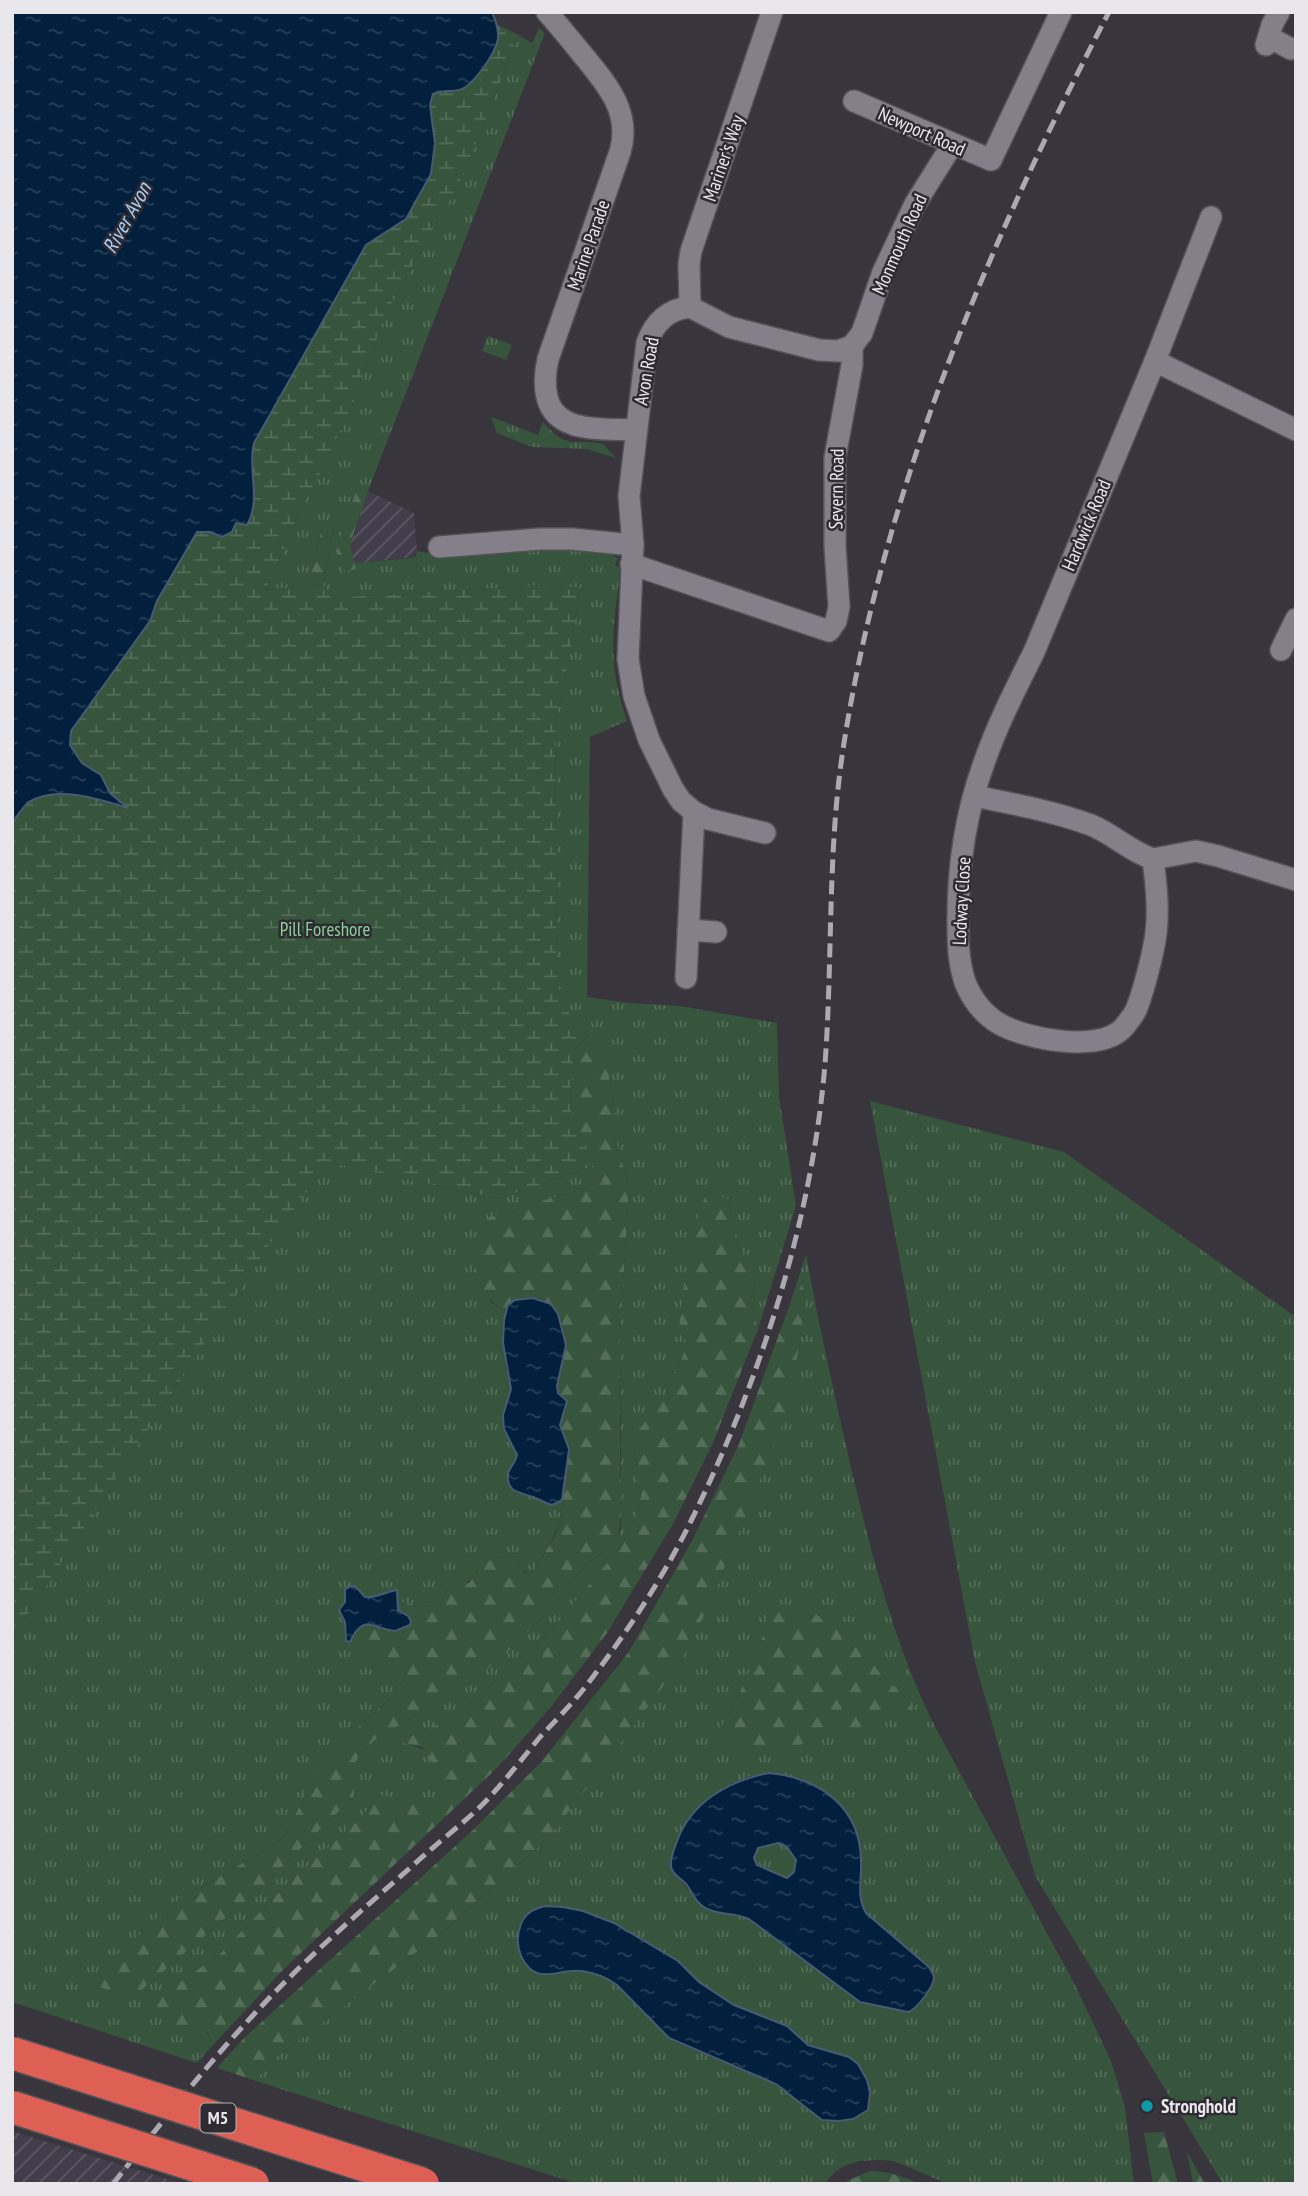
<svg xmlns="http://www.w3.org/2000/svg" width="1308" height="2196" font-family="'PT Sans Narrow',sans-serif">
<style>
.industrial{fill:url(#industrial-furrows)}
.grass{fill:url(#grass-tufts);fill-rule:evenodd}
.forest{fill:url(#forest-firs)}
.wetland{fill:url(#wetland-marsh)}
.water{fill:url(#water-ripples);stroke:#475c72;stroke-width:2;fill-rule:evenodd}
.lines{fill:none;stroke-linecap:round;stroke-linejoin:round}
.minor-casing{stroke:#545157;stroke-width:24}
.minor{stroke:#848089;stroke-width:21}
.rail{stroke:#acaab0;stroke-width:5;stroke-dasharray:14 7;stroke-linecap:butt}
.highway-bridge-casing{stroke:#545157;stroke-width:35;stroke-linecap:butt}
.highway-bridge{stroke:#de6054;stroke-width:32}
.culture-dot{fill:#0f9aa8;stroke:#2e2b32;stroke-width:2.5}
.labels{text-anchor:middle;stroke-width:5;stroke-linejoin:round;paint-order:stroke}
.shield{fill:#2e2b32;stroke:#b1afb4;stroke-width:2}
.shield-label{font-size:18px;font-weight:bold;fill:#e9e7ec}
.street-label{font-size:19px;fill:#e9e7ec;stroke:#2e2b32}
.park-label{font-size:19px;fill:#88d397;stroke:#2e2b32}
.poi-label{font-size:19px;font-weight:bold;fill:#e9e7ec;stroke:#2e2b32;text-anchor:start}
.water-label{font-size:21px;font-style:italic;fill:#aacef6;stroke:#2e2b32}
</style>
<defs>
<pattern id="industrial-furrows" width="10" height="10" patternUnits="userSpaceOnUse" patternTransform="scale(1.75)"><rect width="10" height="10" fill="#423d4a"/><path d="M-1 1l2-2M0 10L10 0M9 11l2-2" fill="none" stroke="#5d5964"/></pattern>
<pattern id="grass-tufts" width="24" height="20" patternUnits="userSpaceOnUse" patternTransform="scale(1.75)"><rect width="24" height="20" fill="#37543d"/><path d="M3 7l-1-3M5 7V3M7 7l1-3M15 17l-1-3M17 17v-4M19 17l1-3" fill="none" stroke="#546d59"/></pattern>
<pattern id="forest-firs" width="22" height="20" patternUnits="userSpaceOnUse" patternTransform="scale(1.75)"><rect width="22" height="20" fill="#37543d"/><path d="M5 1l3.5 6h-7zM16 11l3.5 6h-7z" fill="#546d59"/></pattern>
<pattern id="wetland-marsh" width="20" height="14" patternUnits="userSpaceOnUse" patternTransform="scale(1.75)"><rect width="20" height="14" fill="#37543d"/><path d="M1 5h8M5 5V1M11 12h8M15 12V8" fill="none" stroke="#546d59"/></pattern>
<pattern id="water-ripples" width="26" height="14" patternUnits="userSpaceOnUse" patternTransform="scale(1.75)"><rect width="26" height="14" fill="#02203d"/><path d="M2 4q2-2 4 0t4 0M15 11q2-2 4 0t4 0" fill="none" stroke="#274059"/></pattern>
</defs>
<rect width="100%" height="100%" fill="#38353c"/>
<g class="industrial">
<polygon points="368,491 414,513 417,551 414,557 354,563 350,544"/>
<polygon points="12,2131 183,2184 12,2184"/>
</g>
<g class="grass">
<path d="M539,28L545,33L368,491L357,490L336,551L356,569L354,563L412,558L416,556L417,551L439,555L565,547L607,553L618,558L615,566L620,567V569C617,600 611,632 614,662C615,682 621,702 627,721L590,737L587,997L629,1003L680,1006L777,1023L779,1097L796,1206L758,1329L750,1303L757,1273L745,1265L731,1216L728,1199L687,1344L667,1397L654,1414L639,1429L633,1443L641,1496L638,1511L622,1545L559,1621L511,1668L464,1708L432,1727L406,1736L402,1742L428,1751L435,1772L451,1781L439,1807L423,1802L415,1805H409L399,1799L379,1795L373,1800L364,1815L283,1888L221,1953L194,1972L190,2034L204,2031L208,2034L213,2045L197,2063L12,2002V1638L277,1233L328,1162L499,1199L595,1165L602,1182L505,1213L489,1217L490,1301L506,1313L505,1365L511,1389L503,1415L509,1440L514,1446L517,1455V1459L510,1468L508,1478L511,1489L518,1494L529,1495L552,1505L562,1500C563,1528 546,1549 533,1572L529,1574L521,1570L515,1553L481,1563C473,1584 467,1582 448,1588L440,1605L421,1607L397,1600L398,1592L388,1591C380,1597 371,1600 361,1596L359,1592L345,1594V1602L340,1613L345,1622V1639L410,1682L362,1723L333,1755L308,1791L284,1836L277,1843L173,1904L88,1982L131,1999L264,1885L354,1796V1767L359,1755L375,1740L476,1678L499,1660L547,1613L586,1564L611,1547L618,1538L621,1526L620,1333L629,1187L614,1134V1107L605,1052L595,1045L582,1043L591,1032C569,1024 562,1002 557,981L555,722L569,660L580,588L543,585L331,598L323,585L334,526L323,524L308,586L265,590L290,537L297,515L320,474L353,404L385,315L463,176L501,81L517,34L532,43Z"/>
<polygon points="488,336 512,345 506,360 482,351"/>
<path d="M491,417L538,435L543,422C568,451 573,438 603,444L616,458L587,449L532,447L497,433Z"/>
<polygon points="870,1101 1064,1152 1296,1317 1296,2184 1223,2184 1035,1876 975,1662"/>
<path d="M806,1254C819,1326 835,1397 851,1468C872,1556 893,1640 932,1721L1074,1983L1111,2061L1125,2107L1134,2184H948L894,2161L879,2160L860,2161L846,2165L836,2171L824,2184H578L256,2081L267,2064L438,1936L546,1840L680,1663L707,1610L759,1482L797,1353L804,1311L803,1278L795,1306L790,1304ZM770,1614L866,1653L879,1672L907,1699L720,1730C741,1693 758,1654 770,1614ZM750,1776L860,1880V1896L866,1913L929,1967L908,2012L860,2002L749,1919C737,1913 722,1916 710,1910C697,1904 686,1884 673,1873L709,1797L730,1784ZM546,1906L563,1907L583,1911L614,1923L678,1961L699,1982L734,2005L787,2026L808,2045L849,2058L853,2119L839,2121L822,2120L776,2084L677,2043L669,2038L617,1985C601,1974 586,1970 567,1972Z"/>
<polygon points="778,1843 787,1847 796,1860 794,1872 787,1878 757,1865 754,1858 758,1848"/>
</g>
<g class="forest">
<polygon points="357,489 368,491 350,544 356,569 345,572 336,551"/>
<polygon points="323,524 334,525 323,585 308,586"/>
<path d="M582,1043L595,1045L605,1052L614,1107V1134L629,1187L620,1333V1469L622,1506L618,1539L611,1547L586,1564L547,1613L499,1660L476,1678L375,1740L359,1755L354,1767V1796L264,1885L131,1999L87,1982L173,1904L277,1843L284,1836L308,1791L332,1755L362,1723L409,1683L350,1642L356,1628L369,1624L383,1627L407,1616L398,1610L397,1600L421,1607L440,1605L448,1588L453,1583H469L477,1573L481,1563L515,1553C518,1561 519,1573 529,1574L533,1572L555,1536L562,1512L564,1474L569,1449L560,1425L567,1405C563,1399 557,1393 557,1385C558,1373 565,1360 565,1347C566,1325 553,1292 526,1298C519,1300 512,1306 506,1309V1313C465,1282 471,1260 489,1217L505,1213L602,1182L572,1116L570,1098L573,1056L576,1048Z"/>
<path d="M715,1194L728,1199L731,1216L745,1264L757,1273L750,1303L758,1329L712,1445L673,1524L607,1633L551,1707L497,1768L283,1970L213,2045L208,2033L204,2031L190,2034L181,2031L151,2010V2003L221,1953L283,1888L364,1815L373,1800L380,1795L399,1799L409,1805L428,1801L439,1806L451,1781L435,1772L427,1751L421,1747L401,1742L406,1736L432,1727L464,1708L511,1668L559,1621L622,1545L638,1511L641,1496L633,1443L634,1435L667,1397L687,1344C685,1340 681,1334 680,1329C678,1310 695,1208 707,1195Z"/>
<polygon points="804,1275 804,1311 790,1406 707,1610 680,1663 605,1765 546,1840 438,1936 267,2064 256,2081 217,2068 244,2038 473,1830 542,1761 628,1653 693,1539 739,1444 790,1304 795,1305"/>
<path d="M804,1605L866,1653L879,1672L907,1699L913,1712L799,1745L729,1748L720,1730C741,1693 758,1654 770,1614Z"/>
<polygon points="1164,2132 1178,2184 1153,2184 1144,2133"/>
<polygon points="1187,2152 1205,2184 1193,2184"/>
<path d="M870,2171C889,2171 903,2177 921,2184H840Z"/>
</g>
<path class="wetland" d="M492,12L498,25L517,34L501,81L463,176L385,315L353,404L320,474L297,515L290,537L265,590L323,585L331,598L543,585L580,588L569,660L555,722L557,981C562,1002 570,1024 592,1032L576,1048L573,1056L570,1098L572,1116L595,1165L499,1199L328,1162L277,1233L12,1638V600Z"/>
<g class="water">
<path d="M12,12H492C496,21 499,29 498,39C496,52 473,87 459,90C450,92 443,90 433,94L430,105L435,143L431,174L406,219L366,245L254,443C247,470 262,499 247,525L236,523L232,532L222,537L210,532H197L157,601L150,621L71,731L70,745L82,763L101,775L110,793L128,808C99,799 57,785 29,802C22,807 17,817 12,824Z"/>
<path d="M533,1298L551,1304L558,1314L566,1345L557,1386L558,1393L567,1401L560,1425L569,1449L562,1500L552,1505C544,1503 538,1498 530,1496C518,1492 507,1492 508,1475C508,1468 516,1463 517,1455L504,1429L503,1415L511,1389L503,1343L504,1320L508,1305L515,1300Z"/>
<path d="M351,1586L356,1587L365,1597C377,1598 385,1592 397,1590L398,1610L408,1616L411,1621L410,1625L395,1631C372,1628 363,1613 350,1642L346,1641L345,1622L339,1610L345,1602V1589Z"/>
<path d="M769,1773C819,1778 860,1806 861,1860C862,1880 856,1896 866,1913L929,1967C931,1971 934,1974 934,1978C933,1988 916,2010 908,2012L860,2002L749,1919C733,1911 713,1917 699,1903C694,1898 691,1891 687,1885C683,1880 675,1876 672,1870C669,1862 673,1852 676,1844C690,1802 728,1781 769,1773ZM778,1843L787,1847L796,1860L794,1872L787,1878L757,1865L754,1858L758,1848Z"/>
<path d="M546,1906L563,1907L583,1911L614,1923L678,1961L699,1982L734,2005L787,2026L808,2045L849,2057L858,2064L867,2080L870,2092L868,2110L853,2119L839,2121L822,2120L776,2084L669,2038L617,1985C606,1977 596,1973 582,1971C557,1968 536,1988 521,1956C517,1946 517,1934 521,1924C525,1913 535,1908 546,1906Z"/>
</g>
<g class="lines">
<g class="minor-casing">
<g id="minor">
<path d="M547,12C559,26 571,40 582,54C606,83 632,112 620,152L548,359C545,372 544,384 547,397C556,435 605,428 636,430"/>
<polyline points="1269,37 1291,49"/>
<polyline points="1266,45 1272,25 1279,12"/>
<polyline points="854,101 991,160 1061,12"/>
<polyline points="690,307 689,264 691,251 772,12"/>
<polyline points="1155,361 1296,430"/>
<polyline points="439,547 540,539 572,539 633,545"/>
<polyline points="631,564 829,631 836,621 839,607 835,546 835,457 852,365 852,346"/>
<polyline points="1281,650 1296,619"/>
<path d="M974,796C1013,804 1053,811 1091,825C1113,834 1131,852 1153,859C1156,883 1159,909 1156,933C1154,951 1143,993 1136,1010C1133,1016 1128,1022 1124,1027C1101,1054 1024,1039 998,1023C983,1014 971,998 965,982C958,961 958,941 958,919C958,868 966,812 984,763C997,725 1016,688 1034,652L1155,361L1211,217"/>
<path d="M765,833L708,819L694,812L681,801L673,789L649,740L634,696L628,659L633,545L629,496L647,343C654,323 668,309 690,307L729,327L819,350L838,351L852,346L862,333L883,272L915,204L952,145"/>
<polyline points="1153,859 1196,851 1218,856 1296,880"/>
<polyline points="688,930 716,932"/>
<polyline points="686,978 694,812"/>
</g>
</g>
<use href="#minor" class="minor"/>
<path class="rail" d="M113,2184C169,2113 226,2040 290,1977C334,1933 382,1893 428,1852C446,1836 466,1821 484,1803C504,1782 522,1759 540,1737C554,1722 569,1707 582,1691C622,1640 660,1583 689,1525C759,1384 812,1222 825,1064C833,957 827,849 844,743C885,485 989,242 1109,12"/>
<g class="highway-bridge-casing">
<g id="highway-bridge">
<polyline points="12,2053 423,2184"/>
<polyline points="12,2107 253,2184"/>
</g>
</g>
<use href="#highway-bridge" class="highway-bridge"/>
</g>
<circle class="culture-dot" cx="1147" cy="2106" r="7"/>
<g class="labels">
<rect class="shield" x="200.5" y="2103.5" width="35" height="29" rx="5"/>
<g class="shield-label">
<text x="218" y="2124">M5</text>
</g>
<g class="street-label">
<text transform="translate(922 131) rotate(24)" y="7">Newport Road</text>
<text transform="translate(723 158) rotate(-71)" y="7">Mariner's Way</text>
<text transform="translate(899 244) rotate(-66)" y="7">Monmouth Road</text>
<text transform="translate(588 245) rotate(-71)" y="7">Marine Parade</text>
<text transform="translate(646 371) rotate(-80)" y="7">Avon Road</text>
<text transform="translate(836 489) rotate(-89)" y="7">Severn Road</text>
<text transform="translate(1086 525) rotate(-67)" y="7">Hardwick Road</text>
<text transform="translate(961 901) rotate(-87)" y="7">Lodway Close</text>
</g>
<g class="park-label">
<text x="325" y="936">Pill Foreshore</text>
</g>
<g class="poi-label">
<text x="1161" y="2113">Stronghold</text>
</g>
<g class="water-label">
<text transform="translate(127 218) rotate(-61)" y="7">River Avon</text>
</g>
</g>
<rect width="1308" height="2196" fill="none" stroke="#e9e7ec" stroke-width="28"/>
</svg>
